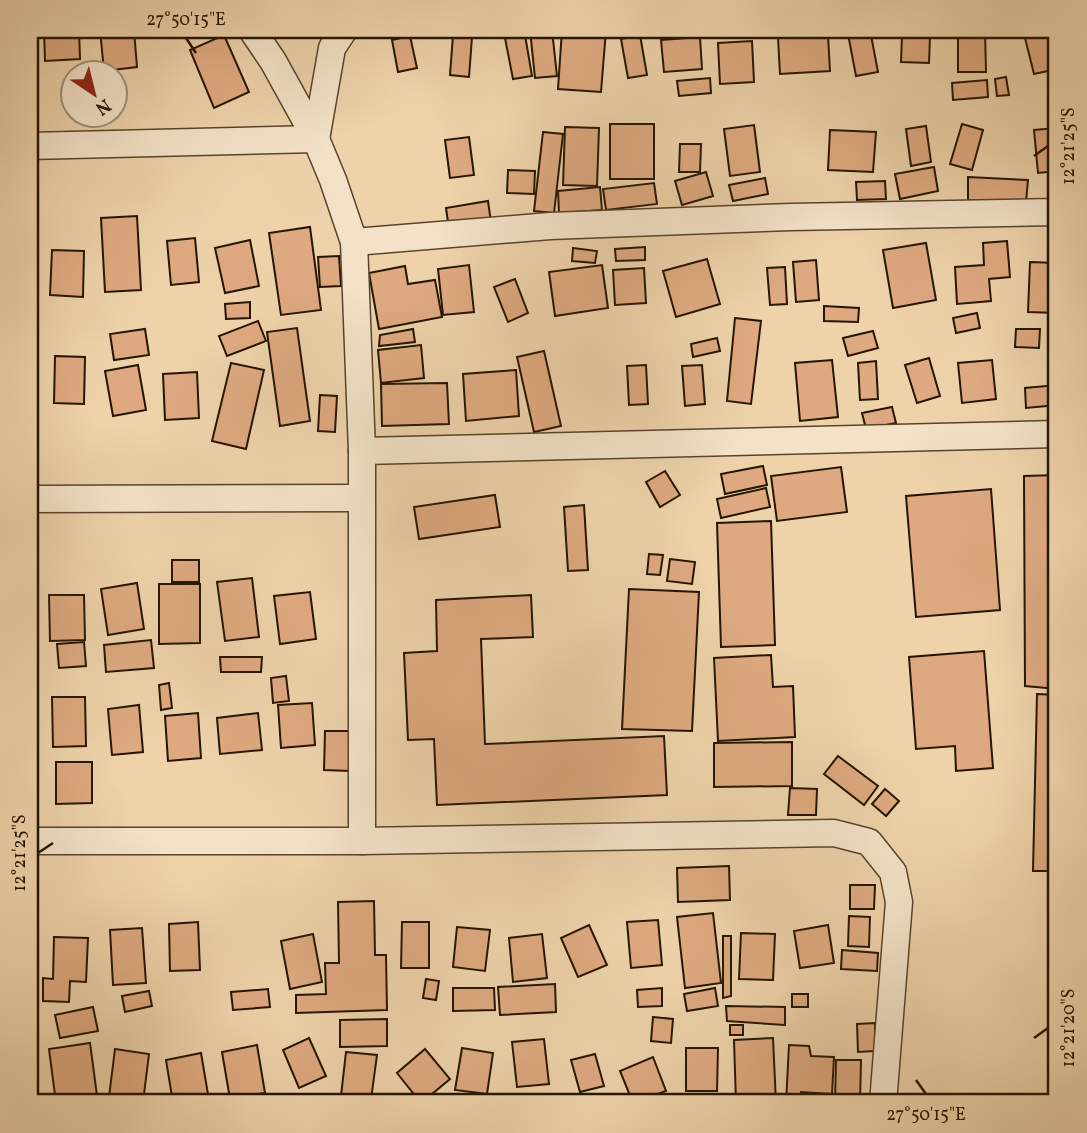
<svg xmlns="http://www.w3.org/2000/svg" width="1087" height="1133" font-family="Vollkorn,serif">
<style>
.building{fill:#dea980;stroke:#261500;stroke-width:2}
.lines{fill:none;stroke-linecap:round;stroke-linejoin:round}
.minor-casing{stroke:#58442a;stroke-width:29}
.minor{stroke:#f3e2c8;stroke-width:26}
.ticks{fill:none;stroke:#261500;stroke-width:2.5}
.neatline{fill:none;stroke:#261500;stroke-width:2.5}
.ticks-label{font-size:18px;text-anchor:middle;fill:#261500}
</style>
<rect width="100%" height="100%" fill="#edd2aa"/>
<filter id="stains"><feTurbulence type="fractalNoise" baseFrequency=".00286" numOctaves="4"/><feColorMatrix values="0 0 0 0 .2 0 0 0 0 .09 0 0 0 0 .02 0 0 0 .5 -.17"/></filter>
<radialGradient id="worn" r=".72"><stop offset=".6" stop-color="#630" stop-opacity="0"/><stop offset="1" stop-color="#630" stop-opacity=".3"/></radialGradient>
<g class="building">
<polygon points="44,30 79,30 80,59 45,61"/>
<polygon points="100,30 134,30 137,67 104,71"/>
<polygon points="530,30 552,30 557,76 535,78"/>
<polygon points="562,30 606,30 601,92 558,89"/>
<polygon points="722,30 756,30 756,32 723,38"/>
<polygon points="870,30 878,72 856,76 848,34"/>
<polygon points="985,30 986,72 958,72 958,31"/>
<polygon points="1057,30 1057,69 1034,74 1025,38"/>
<polygon points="224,35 249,92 214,108 190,50"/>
<polygon points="453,35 472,37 469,77 450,75"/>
<polygon points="525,35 532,76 513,79 505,38"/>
<polygon points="640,35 647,75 628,78 621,39"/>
<polygon points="828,35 830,71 780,74 778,38"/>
<polygon points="902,35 930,36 929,63 901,62"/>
<polygon points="410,36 417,68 398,72 392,40"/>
<polygon points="700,37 702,69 664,72 661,40"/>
<polygon points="752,41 754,82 720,84 718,43"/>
<polygon points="1006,77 1009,95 997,96 995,79"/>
<polygon points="710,78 711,93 679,96 677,81"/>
<polygon points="987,80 988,97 953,100 952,83"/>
<rect x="610" y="124" width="44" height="55"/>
<polygon points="962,124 983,130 972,170 950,164"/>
<polygon points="754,125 760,172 730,176 724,129"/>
<polygon points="926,126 931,162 911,166 906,129"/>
<polygon points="565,127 599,128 597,186 563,185"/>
<polygon points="1057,128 1057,171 1038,173 1034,130"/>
<polygon points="830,130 876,132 873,172 828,170"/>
<polygon points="543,132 563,134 554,213 534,211"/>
<polygon points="469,137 474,175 450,178 445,140"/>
<polygon points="680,144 701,144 700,172 679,172"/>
<polygon points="934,167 938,191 900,199 895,174"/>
<polygon points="508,170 535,171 534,194 507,193"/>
<polygon points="706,172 713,196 682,205 675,181"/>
<polygon points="968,177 1028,180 1026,202 968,200"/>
<polygon points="765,178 768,194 733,201 729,185"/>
<polygon points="885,181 886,199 857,200 856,182"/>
<polygon points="654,183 657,204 606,210 603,189"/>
<polygon points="600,187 602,210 559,213 558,191"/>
<polygon points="488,201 491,222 449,229 446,208"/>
<polygon points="137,216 141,290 105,292 101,218"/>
<polygon points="310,227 321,310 281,315 269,233"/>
<polygon points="195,238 199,282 171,285 167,241"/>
<polygon points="250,240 259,286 225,293 215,248"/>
<polygon points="1007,241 1010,277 989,279 991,301 957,304 955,267 984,265 983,243"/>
<polygon points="926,243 936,300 893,308 883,250"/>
<polygon points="645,247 645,260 616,261 615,249"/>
<polygon points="573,248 597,251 595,263 572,261"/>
<polygon points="52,250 84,251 83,297 50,295"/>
<polygon points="339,256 341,286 320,287 318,257"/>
<polygon points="707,259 720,304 676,317 663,271"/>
<polygon points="816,260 819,300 796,302 793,262"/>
<polygon points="1030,262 1057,263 1057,313 1028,312"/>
<polygon points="469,265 474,312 443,315 438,269"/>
<polygon points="602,265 608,308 555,316 549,272"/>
<polygon points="405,266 408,284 435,280 442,317 379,329 369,273"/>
<polygon points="785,267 787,304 770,305 767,268"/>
<polygon points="644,268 646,303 615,305 613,270"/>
<polygon points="515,279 528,313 508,322 494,287"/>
<polygon points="250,302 250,318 226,319 225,304"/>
<polygon points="824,306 859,308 858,322 824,321"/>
<polygon points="977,313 980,328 956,333 953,318"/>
<polygon points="735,318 761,321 751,404 727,401"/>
<polygon points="258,321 266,341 227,356 219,336"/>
<polygon points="297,328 310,421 280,426 267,332"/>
<polygon points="145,329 149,355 114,360 110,334"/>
<polygon points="413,329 415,342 379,346 380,335"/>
<polygon points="1016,329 1040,329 1039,348 1015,347"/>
<polygon points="873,331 878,348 848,356 843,338"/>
<polygon points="717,338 720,351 693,357 691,344"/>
<polygon points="421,345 424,378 381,383 378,350"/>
<polygon points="544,351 561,426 534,432 517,357"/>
<polygon points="55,356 85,357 84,404 54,403"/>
<polygon points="929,358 940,396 917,403 905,365"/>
<polygon points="832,360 838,417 800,421 795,363"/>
<polygon points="992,360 996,399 962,403 958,363"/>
<polygon points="876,361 878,399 860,400 858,363"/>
<polygon points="231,363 264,370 246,449 212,441"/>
<polygon points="138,365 146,410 113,416 105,371"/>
<polygon points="646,365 648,404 629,405 627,366"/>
<polygon points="702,365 705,404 685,406 682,366"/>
<polygon points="516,370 519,416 466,421 463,374"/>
<polygon points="197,372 199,418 165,420 163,374"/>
<polygon points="447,383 449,424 382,426 381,384"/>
<polygon points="1057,385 1057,405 1026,408 1025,388"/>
<polygon points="320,395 337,396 335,432 318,431"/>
<polygon points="892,407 896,423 866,429 862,413"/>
<polygon points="763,466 767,485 725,494 721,474"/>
<polygon points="841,467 847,512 777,521 771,476"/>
<polygon points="665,471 680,495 660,507 646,482"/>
<polygon points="1057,475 1057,689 1025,686 1024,476"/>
<polygon points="766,488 770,507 721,518 717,499"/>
<polygon points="991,489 1000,610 916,617 906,496"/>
<polygon points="495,495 500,527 419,539 414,507"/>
<polygon points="584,505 588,570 568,571 564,507"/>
<polygon points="771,521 775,645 721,647 717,523"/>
<polygon points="649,554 663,555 660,575 647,574"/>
<polygon points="670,559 695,562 692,584 667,581"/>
<rect x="172" y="560" width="27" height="22"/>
<polygon points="252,578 259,637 225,641 217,582"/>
<polygon points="137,583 144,629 108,635 101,589"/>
<polygon points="159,584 200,584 200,643 159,644"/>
<polygon points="629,589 699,592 692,731 622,729"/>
<polygon points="310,592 316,639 280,644 274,596"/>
<polygon points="49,595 84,595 85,640 50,641"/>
<polygon points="531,595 533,637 481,639 485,744 664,736 667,795 437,805 434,739 408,740 404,653 437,651 436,600"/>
<polygon points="151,640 154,668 106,672 104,645"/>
<polygon points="84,642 86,666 59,668 57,644"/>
<polygon points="984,651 993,768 956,771 955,746 916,749 909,657"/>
<polygon points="771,655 773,687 793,686 795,737 718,741 714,658"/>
<polygon points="220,657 262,657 261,672 221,672"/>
<polygon points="286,676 289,701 273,703 271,678"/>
<polygon points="169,683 172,708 161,710 159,685"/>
<polygon points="1037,694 1057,695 1057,871 1033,871"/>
<polygon points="52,697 85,697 86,746 53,747"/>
<polygon points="312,703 315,745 281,748 278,705"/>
<polygon points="139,705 143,752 112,755 108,709"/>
<polygon points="198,713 201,758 168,761 165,716"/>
<polygon points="258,713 262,750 220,754 217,718"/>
<polygon points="325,731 352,731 351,771 324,770"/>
<polygon points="792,742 792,786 714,787 714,743"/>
<polygon points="838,756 878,786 864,805 824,774"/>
<polygon points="56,762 92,762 92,803 56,804"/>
<polygon points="790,788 817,789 816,815 788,815"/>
<polygon points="885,789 899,801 886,816 872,804"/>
<polygon points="729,866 730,900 678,902 677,868"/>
<polygon points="850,885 875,885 874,909 850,909"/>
<polygon points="374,901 375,955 386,955 387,1010 296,1013 296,995 326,994 325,963 339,963 338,902"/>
<polygon points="713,913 721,983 685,988 677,917"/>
<polygon points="849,916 870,917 869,947 848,946"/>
<polygon points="658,920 662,965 631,968 627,922"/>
<polygon points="198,922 200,970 170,971 169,924"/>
<polygon points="402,922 429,922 429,968 401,968"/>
<polygon points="589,925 607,965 578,977 561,938"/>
<polygon points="828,925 834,963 800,968 794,931"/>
<polygon points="457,927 490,930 485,971 453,967"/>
<polygon points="142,928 146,983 113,985 110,930"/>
<polygon points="741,933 775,934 773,980 739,979"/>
<polygon points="313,934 322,982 290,989 281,941"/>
<polygon points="542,934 547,978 513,982 509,938"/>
<polygon points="723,936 731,936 731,996 723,998"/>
<polygon points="54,937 88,938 86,982 70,981 69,1002 43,1001 43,978 53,979"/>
<polygon points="842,950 878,953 877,971 841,969"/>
<polygon points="426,979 439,981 436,1000 423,998"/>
<polygon points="555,984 556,1012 500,1015 498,987"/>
<polygon points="453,988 494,988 495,1010 453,1011"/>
<polygon points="662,988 662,1006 638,1007 637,990"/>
<polygon points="715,988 718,1006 687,1011 684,994"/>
<polygon points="268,989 270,1007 233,1010 231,992"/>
<polygon points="149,991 152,1006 125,1012 122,996"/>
<rect x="792" y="994" width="16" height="13"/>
<polygon points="726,1006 785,1007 785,1025 727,1021"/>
<polygon points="93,1007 98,1031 60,1038 55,1015"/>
<polygon points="653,1017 673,1019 671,1043 651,1041"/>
<polygon points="387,1019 387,1046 340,1047 340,1020"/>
<polygon points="875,1023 875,1051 858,1052 857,1024"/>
<rect x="730" y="1025" width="13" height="10"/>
<polygon points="309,1038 326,1076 299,1088 283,1050"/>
<polygon points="773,1038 776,1103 736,1103 734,1040"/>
<polygon points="544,1039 549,1084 517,1087 512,1042"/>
<polygon points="90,1043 98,1103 56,1103 49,1049"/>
<polygon points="257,1045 265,1093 230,1099 222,1052"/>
<polygon points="789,1045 809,1046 811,1056 834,1057 832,1094 801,1092 800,1103 786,1103"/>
<polygon points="462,1048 493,1053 487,1094 455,1090"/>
<polygon points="686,1048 718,1048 717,1091 686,1091"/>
<polygon points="115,1049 149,1054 143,1102 109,1097"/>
<polygon points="425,1049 450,1079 421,1103 397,1073"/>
<polygon points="346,1052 377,1055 371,1100 341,1096"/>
<polygon points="201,1053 209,1100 173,1103 166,1060"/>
<polygon points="595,1054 604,1086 580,1092 571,1060"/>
<polygon points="653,1057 666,1091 633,1103 620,1071"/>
<polygon points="836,1060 861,1060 860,1103 835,1103"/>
<rect x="684" y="1101" width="43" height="2"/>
</g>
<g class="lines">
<g class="minor-casing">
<g id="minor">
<polyline points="252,30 273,61 316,139 333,180 354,242 362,451 362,841"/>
<polyline points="30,146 316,139 332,48 344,30"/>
<polyline points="354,242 550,226 791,217 1057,212"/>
<polyline points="362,451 1057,434"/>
<polyline points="30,499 360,498"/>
<polyline points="30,841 362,841 834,833 869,842 893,872 899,902 883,1103"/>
</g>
</g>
<use href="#minor" class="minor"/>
</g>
<path class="ticks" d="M186,38L196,53M1034,156L1048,146M38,853L53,843M1034,1038L1048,1028M916,1080L926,1094"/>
<rect width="1087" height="1133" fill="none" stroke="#edd2aa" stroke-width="77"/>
<g transform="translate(94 94) rotate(145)"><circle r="33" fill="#f3e2c8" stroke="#a19078" stroke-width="2"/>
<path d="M0-5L12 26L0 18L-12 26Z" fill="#8f2418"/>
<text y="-10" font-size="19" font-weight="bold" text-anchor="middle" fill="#261500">N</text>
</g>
<rect x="38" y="38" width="1010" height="1056" class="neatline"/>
<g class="ticks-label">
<text x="186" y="25">27°50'15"E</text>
<text transform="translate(1068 146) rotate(-90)" y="6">12°21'25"S</text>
<text transform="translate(19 853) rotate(-90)" y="6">12°21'25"S</text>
<text transform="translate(1068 1028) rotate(-90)" y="6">12°21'20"S</text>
<text x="926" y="1120">27°50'15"E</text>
</g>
<rect width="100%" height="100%" filter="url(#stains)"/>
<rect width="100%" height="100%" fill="url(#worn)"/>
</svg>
